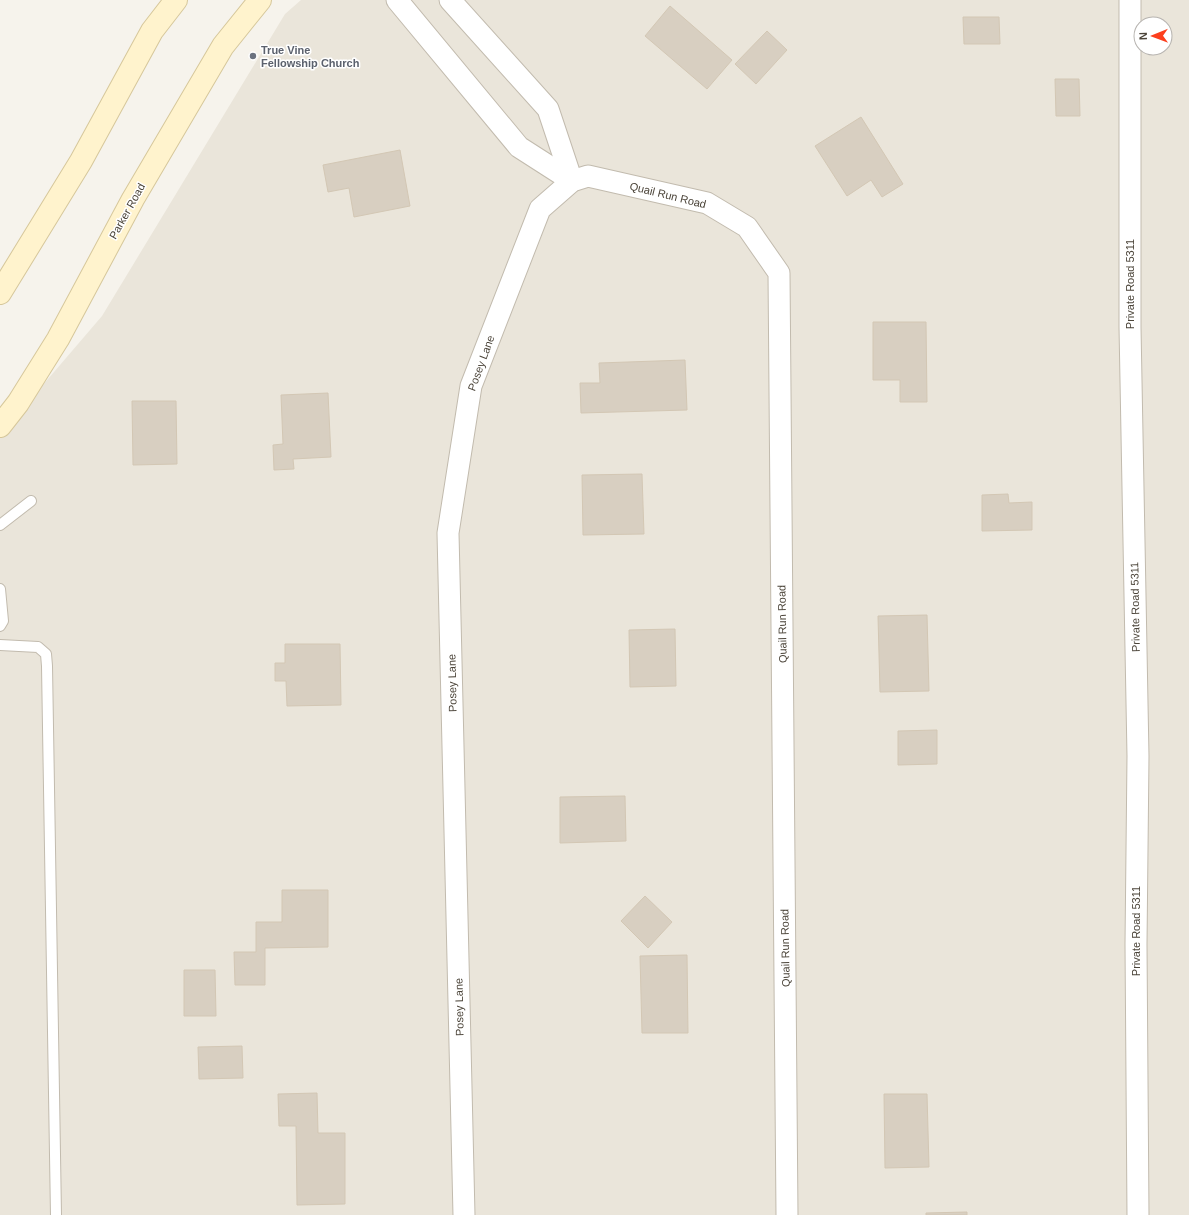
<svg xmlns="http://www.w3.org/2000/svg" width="1189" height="1215" font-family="Arial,sans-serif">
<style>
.residential{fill:#eae5da;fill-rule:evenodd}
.building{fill:#d8cfc1;stroke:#d3c7b4}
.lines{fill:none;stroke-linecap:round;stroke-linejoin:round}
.lane-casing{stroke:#c2bbae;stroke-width:12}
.street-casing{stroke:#c2bbae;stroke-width:23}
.secondary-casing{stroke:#d6c79b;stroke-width:24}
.lane{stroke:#fff;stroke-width:10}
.street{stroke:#fff;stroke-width:21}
.secondary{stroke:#fff3cd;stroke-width:22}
.worship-dot{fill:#6b7280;stroke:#fff;stroke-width:1.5}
.labels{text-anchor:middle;stroke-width:3;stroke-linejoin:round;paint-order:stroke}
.worship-label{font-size:11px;font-weight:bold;fill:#5b616d;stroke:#fff;text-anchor:start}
.street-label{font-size:11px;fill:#4b4439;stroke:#fff}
</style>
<rect width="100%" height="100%" fill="#f6f3ec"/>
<path class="residential" d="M301,0H1189V1215H0V435L102,316L285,14ZM1141,24H1165V48H1141Z"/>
<g class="building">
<polygon points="670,6 732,60 707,89 645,36"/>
<polygon points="963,17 999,17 1000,44 964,44"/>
<polygon points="767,31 787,50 756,84 735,64"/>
<polygon points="1055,79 1079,79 1080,116 1056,116"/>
<polygon points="861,117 903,184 882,197 871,180 847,196 815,146"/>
<polygon points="400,150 410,206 354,217 349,188 328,192 323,165"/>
<polygon points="873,322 926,322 927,402 900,402 900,380 873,380"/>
<polygon points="685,360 687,410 581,413 580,383 600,383 599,363"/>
<polygon points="328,393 331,457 293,459 294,469 274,470 273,445 283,444 281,395"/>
<polygon points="132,401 176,401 177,464 133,465"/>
<polygon points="642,474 644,534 583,535 582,475"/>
<polygon points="1008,494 1009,503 1032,502 1032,530 982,531 982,495"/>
<polygon points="927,615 929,691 880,692 878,616"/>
<polygon points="675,629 676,686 630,687 629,630"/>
<polygon points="285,644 340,644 341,705 287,706 286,681 275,681 275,663 285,663"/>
<polygon points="937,730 937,764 898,765 898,731"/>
<polygon points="625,796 626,841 560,843 560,797"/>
<polygon points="282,890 328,890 328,947 265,948 265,985 235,985 234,952 256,952 256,922 282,922"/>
<polygon points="645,896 672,922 648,948 621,921"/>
<polygon points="687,955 688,1033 642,1033 640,956"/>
<polygon points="184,970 215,970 216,1016 184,1016"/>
<polygon points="242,1046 243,1078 199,1079 198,1047"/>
<polygon points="317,1093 318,1133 345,1133 345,1204 297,1205 296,1126 279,1126 278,1094"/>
<polygon points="884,1094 927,1094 929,1167 885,1168"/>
<polygon points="967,1212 967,1215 926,1215 926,1213"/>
</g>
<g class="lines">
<g class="lane-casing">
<g id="lane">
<polyline points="0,525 31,501"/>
<polyline points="0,589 3,621 0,626"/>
<polyline points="0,645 38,647 46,654 47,666 56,1215"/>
</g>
</g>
<g class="street-casing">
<g id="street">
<polyline points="397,0 519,147 572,181"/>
<polyline points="450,0 548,109 572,181"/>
<polyline points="1130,0 1130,327 1138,756 1136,944 1138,1215"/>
<polyline points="464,1215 448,533 471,386 540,209 572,181 588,176 707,203 747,227 779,273 787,1215"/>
</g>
</g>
<g class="secondary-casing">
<g id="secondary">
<polyline points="0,293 81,161 152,31 176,0"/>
<polyline points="0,426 18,403 58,339 133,199 223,46 260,0"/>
</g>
</g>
<use href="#lane" class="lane"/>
<use href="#street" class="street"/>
<use href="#secondary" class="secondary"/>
</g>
<circle class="worship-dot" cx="253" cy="56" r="4"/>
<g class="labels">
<g class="worship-label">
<text x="261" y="54">True Vine<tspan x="261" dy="13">Fellowship Church</tspan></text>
</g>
<g class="street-label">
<text transform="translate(668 195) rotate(14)" y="4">Quail Run Road</text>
<text transform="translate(127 211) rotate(-61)" y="4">Parker Road</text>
<text transform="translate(1130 284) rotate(-90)" y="4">Private Road 5311</text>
<text transform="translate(481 363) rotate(-70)" y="4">Posey Lane</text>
<text transform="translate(1135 607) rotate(-91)" y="4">Private Road 5311</text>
<text transform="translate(782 624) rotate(-91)" y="4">Quail Run Road</text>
<text transform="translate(452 683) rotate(-91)" y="4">Posey Lane</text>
<text transform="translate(1136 931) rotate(-90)" y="4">Private Road 5311</text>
<text transform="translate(785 948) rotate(-91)" y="4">Quail Run Road</text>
<text transform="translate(459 1007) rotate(-91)" y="4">Posey Lane</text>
</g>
</g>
<g transform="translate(1153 36) rotate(269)"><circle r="19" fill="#ffffff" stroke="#b7b4b0"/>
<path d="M0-3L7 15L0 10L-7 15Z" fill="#fc3f1d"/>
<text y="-6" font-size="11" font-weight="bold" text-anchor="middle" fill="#4b4439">N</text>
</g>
</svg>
